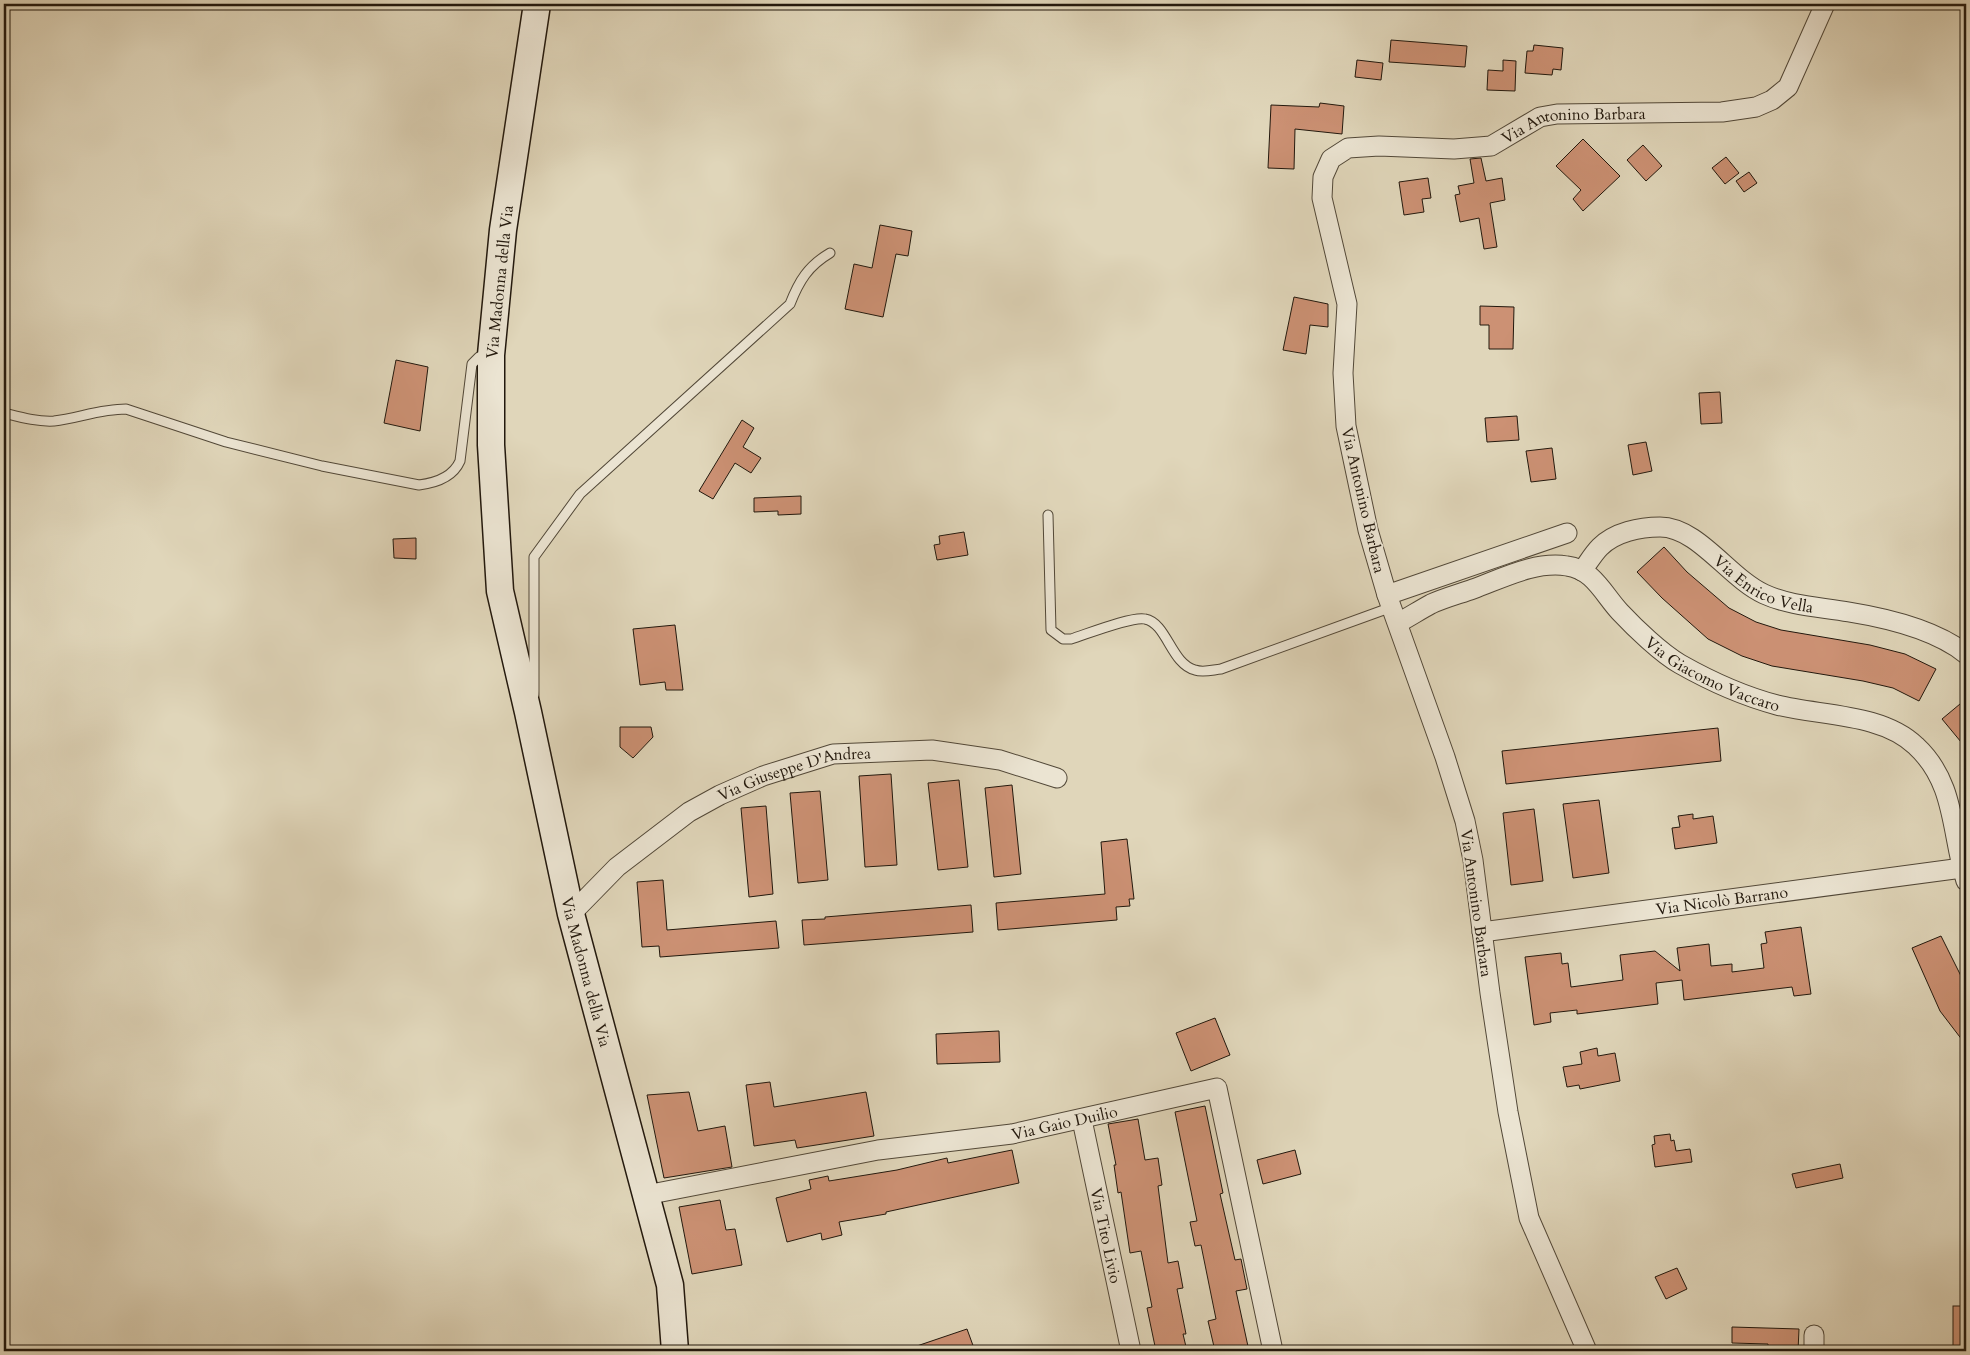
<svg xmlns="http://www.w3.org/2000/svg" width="1970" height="1355" font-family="Cardo,serif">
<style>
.building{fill:#cc9174;stroke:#22180d}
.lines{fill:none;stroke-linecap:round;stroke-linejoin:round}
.lane-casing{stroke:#524838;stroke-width:11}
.street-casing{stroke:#524838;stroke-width:21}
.secondary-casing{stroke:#22180d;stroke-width:29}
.lane{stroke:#ebe4d2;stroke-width:9}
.street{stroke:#ebe4d2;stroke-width:19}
.secondary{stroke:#ebe4d2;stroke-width:26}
.labels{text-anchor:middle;stroke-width:4;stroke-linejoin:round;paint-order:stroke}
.street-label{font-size:16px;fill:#22180d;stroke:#ebe4d2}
</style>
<rect width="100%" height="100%" fill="#e0d6ba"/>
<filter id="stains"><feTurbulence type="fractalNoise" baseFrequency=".004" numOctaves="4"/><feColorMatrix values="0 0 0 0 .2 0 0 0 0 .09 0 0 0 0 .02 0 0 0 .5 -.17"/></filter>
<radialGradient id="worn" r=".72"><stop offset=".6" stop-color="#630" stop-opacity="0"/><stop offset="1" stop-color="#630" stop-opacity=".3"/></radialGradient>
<g class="building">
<polygon points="1391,40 1467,46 1465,67 1389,62"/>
<polygon points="1534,45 1563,48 1561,70 1553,69 1552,75 1525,73 1527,51 1533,51"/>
<polygon points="1357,60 1383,63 1381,80 1355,77"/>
<polygon points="1503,60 1516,61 1515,91 1487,90 1488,70 1503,71"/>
<polygon points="1320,103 1344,106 1342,134 1295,129 1294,169 1268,168 1271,105 1319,107"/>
<polygon points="1583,139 1620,176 1583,211 1573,199 1581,190 1556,166"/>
<polygon points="1643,145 1662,166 1646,181 1627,160"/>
<polygon points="1726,157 1739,173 1725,184 1712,168"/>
<polygon points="1481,158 1486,181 1502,178 1505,200 1490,203 1497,247 1484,249 1479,218 1460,222 1455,195 1460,194 1458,186 1474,183 1470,159"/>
<polygon points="1749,172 1757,183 1744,192 1736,181"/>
<polygon points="1428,178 1431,198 1422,199 1424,212 1404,215 1399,182"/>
<polygon points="880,225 912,231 908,256 896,254 883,317 845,309 854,264 872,268"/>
<polygon points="1294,297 1328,304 1328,327 1310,325 1306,354 1283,350"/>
<polygon points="1480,306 1514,307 1513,349 1489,349 1489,325 1480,325"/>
<polygon points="396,360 428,367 420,431 384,423"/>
<polygon points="1720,392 1722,423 1701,424 1699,393"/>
<polygon points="1517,416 1519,440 1487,442 1485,418"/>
<polygon points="742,420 754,428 743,447 761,458 751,473 735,463 713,499 699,491"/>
<polygon points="1646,442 1652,471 1633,475 1628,445"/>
<polygon points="1552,448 1556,479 1531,482 1526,451"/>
<polygon points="801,496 801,514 778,515 778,511 754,512 754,498"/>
<polygon points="964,532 968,555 937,560 934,545 940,544 939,536"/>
<polygon points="416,538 416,559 394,558 393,539"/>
<polygon points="1664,547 1687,572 1729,608 1756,622 1781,630 1870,645 1905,654 1936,669 1919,701 1893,688 1863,681 1772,666 1742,656 1708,639 1662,598 1637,572"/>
<polygon points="675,625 683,690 666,690 665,682 640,685 633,629"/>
<polygon points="1966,699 1966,748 1942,719"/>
<polygon points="620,727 651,727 653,737 633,758 620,747"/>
<polygon points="1718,728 1721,761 1506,784 1502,751"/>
<polygon points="891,774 897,865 865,867 859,776"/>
<polygon points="959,780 968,867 938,870 928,783"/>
<polygon points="1012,785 1021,874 994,877 985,788"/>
<polygon points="820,791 828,880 798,883 790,793"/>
<polygon points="1599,800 1609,873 1573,878 1563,804"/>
<polygon points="766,806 773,894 749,897 741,808"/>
<polygon points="1534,809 1543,881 1511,885 1503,813"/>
<polygon points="1693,814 1693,819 1713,816 1717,843 1675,849 1672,828 1680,827 1678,816"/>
<polygon points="1127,839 1134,899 1129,899 1130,906 1116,907 1117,920 998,930 996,903 1105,894 1101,842"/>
<polygon points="663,880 667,930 776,921 779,948 660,957 659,946 642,947 637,882"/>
<polygon points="971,905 973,932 804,945 802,920 825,919 825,917"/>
<polygon points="1801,927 1811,994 1794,996 1792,987 1684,1000 1682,980 1656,983 1658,1004 1577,1014 1577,1010 1550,1013 1551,1022 1534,1025 1525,957 1561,953 1562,964 1568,963 1571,987 1623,980 1620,955 1655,951 1680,971 1677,948 1709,944 1711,966 1732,964 1732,972 1764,968 1761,944 1767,943 1765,932"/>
<polygon points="1941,936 1966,986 1966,1045 1940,1011 1912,948"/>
<polygon points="1215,1018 1230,1055 1191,1071 1176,1033"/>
<polygon points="999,1031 1000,1062 937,1064 936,1034"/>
<polygon points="1597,1048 1598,1056 1615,1053 1620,1081 1580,1089 1579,1085 1567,1087 1563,1067 1582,1064 1580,1052"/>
<polygon points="770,1082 774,1107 866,1092 874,1136 797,1148 795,1140 754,1146 746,1085"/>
<polygon points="689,1092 698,1131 725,1126 732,1167 664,1178 647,1095"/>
<polygon points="1205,1106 1223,1193 1220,1194 1235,1260 1241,1259 1247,1289 1236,1291 1249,1351 1215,1351 1208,1321 1216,1319 1201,1245 1195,1246 1190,1222 1197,1221 1175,1112"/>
<polygon points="1138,1119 1145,1160 1158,1158 1162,1185 1158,1186 1168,1263 1178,1261 1183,1288 1177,1289 1186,1334 1183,1334 1187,1351 1156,1351 1147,1308 1152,1307 1141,1251 1130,1253 1121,1192 1118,1193 1114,1165 1116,1165 1108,1124"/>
<polygon points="1670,1134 1671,1141 1674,1140 1676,1151 1690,1149 1692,1162 1655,1167 1652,1145 1655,1144 1654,1136"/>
<polygon points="1012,1150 1019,1183 886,1212 886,1214 839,1222 842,1235 822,1240 821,1233 787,1242 776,1198 811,1189 809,1180 828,1176 829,1181 897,1170 947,1158 948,1163"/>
<polygon points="1295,1150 1301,1174 1263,1184 1257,1160"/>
<polygon points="1840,1164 1843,1178 1796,1188 1792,1174"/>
<polygon points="720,1200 726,1230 735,1229 742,1265 692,1274 679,1207"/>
<polygon points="1677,1268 1687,1289 1666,1299 1655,1277"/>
<rect x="1953" y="1306" width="13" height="40"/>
<polygon points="1732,1327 1799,1329 1798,1351 1768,1351 1768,1344 1732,1343"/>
<polygon points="967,1329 975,1351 908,1351 908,1349"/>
</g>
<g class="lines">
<g class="lane-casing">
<g id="lane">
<path d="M4,413C20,417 37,422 54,421C78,418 101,409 126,409L226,442L322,466L419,485C435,483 453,477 460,461L472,364L479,357L488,355"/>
<path d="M1048,515L1051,630L1063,639H1071C1087,634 1132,616 1145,619C1167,623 1171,664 1195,670C1203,673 1212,670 1221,669L1392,607"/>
<path d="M534,695V557L580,494L790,304C799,281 808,266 830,253"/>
</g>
</g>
<g class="street-casing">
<g id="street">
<path id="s1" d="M1582,571C1588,563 1593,554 1600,547C1615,532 1640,527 1660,527C1698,527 1729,578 1764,594C1790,606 1820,607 1849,612C1886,618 1936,630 1966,654"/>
<polyline points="1387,595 1567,533"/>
<path id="s2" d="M1398,623C1409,617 1420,610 1431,604C1444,598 1459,594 1473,589C1503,578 1535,561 1567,566C1593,569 1604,595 1620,612C1635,628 1661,653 1680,664C1710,681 1743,696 1777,705C1820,716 1882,713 1916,746C1956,783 1951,833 1966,881"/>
<path id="s3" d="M571,914L617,867L689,812L720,795L763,776L833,754L932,750L1000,760L1057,778"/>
<path id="s4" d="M1482,932L1962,868"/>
<path id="s5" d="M1082,1120L1131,1351"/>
<path id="s6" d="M646,1195L878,1150L1012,1134L1217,1088L1273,1351"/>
<polyline points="1814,1335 1814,1351"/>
<path id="s7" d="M1587,1351L1529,1218L1508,1112L1490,993L1473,860L1465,821L1445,757L1387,595L1368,530L1346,426L1343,373L1347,304L1322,198L1323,177L1331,159L1348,148L1379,146L1454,149L1491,146L1540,117L1557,114L1722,112L1756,107L1772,100L1788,87L1825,4"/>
</g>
</g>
<g class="secondary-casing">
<g id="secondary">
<path id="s8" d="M537,4L503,230L491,355V445L500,591L528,712L571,914L670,1285L675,1351"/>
</g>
</g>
<use href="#lane" class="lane"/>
<use href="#street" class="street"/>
<use href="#secondary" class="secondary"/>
</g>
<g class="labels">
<g class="street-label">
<text dy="6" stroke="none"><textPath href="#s7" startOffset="1484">Via Antonino Barbara</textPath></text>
<text transform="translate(499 282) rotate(-84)" y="6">Via Madonna della Via</text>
<text transform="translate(1364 500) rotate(77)" y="6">Via Antonino Barbara</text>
<text dy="6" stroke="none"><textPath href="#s1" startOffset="216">Via Enrico Vella</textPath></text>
<text dy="6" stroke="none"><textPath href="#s2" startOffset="366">Via Giacomo Vaccaro</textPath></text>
<text dy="6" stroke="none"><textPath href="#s3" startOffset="270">Via Giuseppe D'Andrea</textPath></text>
<text dy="6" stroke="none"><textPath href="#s4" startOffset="242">Via Nicolò Barrano</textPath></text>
<text transform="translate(1477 903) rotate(82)" y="6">Via Antonino Barbara</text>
<text dy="6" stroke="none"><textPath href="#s8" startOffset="981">Via Madonna della Via</textPath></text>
<text dy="6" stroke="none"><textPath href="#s6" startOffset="425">Via Gaio Duilio</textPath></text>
<text dy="6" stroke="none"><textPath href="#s5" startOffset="118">Via Tito Livio</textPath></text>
</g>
</g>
<rect width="1970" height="1355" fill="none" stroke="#e0d6ba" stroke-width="20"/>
<rect x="5" y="5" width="1960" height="1345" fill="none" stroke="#22180d" stroke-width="2.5"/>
<rect x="10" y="10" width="1950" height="1335" fill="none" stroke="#22180d"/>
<rect width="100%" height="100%" filter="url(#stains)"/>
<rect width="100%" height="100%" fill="url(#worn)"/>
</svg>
